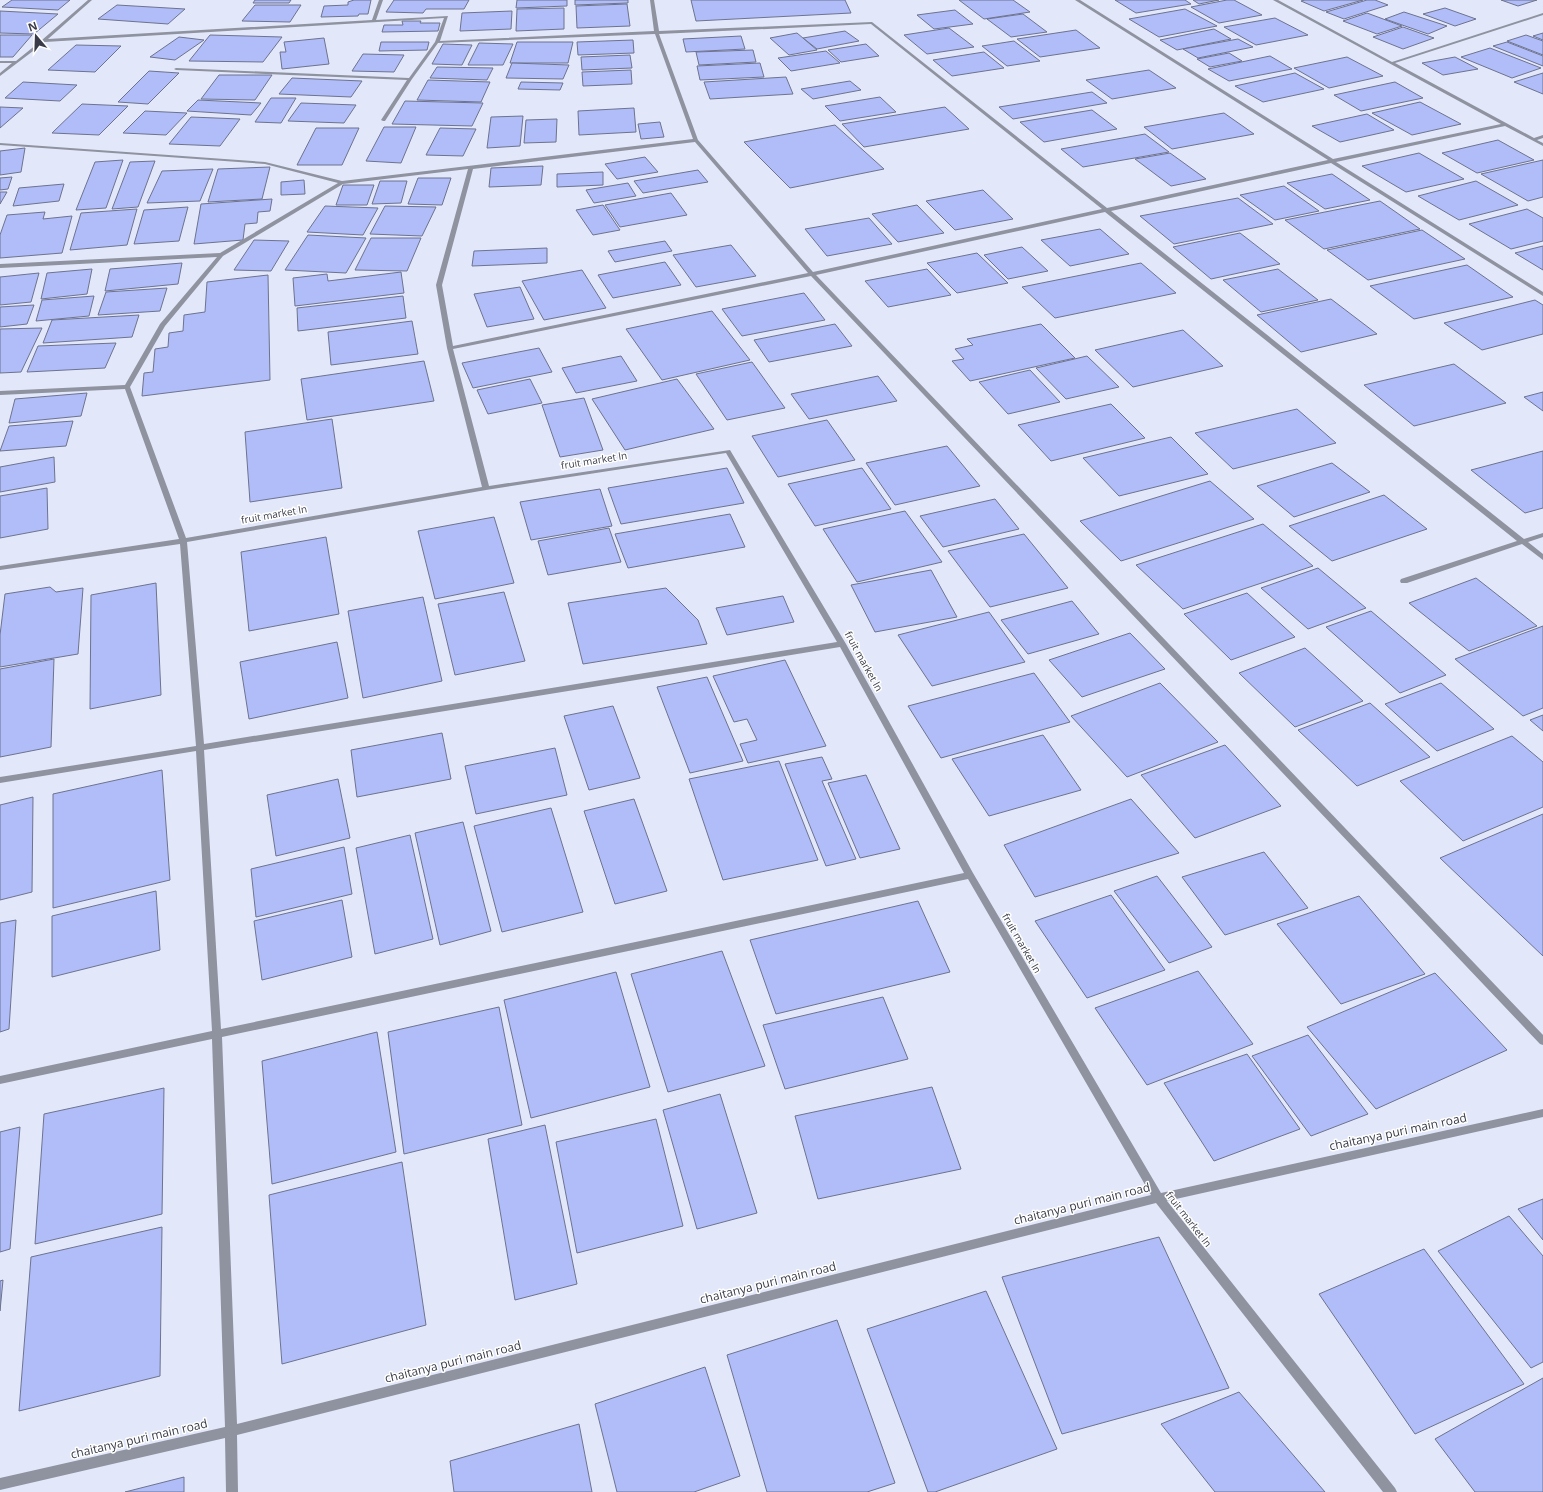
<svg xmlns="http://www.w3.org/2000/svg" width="1543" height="1492" font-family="'Open Sans',sans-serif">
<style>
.building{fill:#b0bdf9;stroke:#6d738e}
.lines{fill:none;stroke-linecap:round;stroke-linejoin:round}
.minor{fill:#8f929f;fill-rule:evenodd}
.labels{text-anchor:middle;stroke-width:3;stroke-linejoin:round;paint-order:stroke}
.street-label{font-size:10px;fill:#393c48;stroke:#fff}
.near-street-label{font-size:12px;fill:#393c48;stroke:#fff}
</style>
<rect width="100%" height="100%" fill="#e2e7fa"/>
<g class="building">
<polygon points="12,0 70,0 58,10 2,7"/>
<polygon points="255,0 291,0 289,3 253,3"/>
<polygon points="354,0 371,0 368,14 359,14 358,16 321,17 324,6 348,5 348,2"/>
<polygon points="394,0 469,0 464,9 426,9 423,13 386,12"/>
<polygon points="517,0 567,0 567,6 516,8"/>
<polygon points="575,0 628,0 628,3 575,5"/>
<polygon points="691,0 845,0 851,13 696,21"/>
<polygon points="959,0 1013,0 1030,12 984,19"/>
<polygon points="1115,0 1185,0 1191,4 1136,13"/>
<polygon points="1193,0 1219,0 1199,4"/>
<polygon points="1227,0 1234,0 1262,15 1219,23 1191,7"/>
<polygon points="1305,0 1363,0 1324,11 1301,1"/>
<polygon points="1367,0 1375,0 1388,5 1344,19 1326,12"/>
<polygon points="1501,0 1537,0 1518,6"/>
<polygon points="627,4 630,26 577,28 576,6"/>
<polygon points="117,5 185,9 168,24 98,19"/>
<polygon points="255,5 301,5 290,22 242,21"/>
<polygon points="564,8 564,29 516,31 517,9"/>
<polygon points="1445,8 1476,19 1455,26 1423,14"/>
<polygon points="1185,9 1217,26 1159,37 1129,19"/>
<polygon points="955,10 973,24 934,29 917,15"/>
<polygon points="0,11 58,14 34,34 0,33"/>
<polygon points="512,11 511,29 460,31 462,13"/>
<polygon points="1404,12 1447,26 1428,34 1385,19"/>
<polygon points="1367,13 1402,26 1377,34 1343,21"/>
<polygon points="1023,14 1047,32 1011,37 987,19"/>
<polygon points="1275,18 1308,35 1256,45 1224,27"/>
<polygon points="402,21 421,21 420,23 440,23 438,31 382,32 384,25 403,25"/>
<polygon points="1403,27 1434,38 1403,49 1373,37"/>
<polygon points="949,28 974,47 927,54 904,35"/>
<polygon points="1214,29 1231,39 1177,50 1160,40"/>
<polygon points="1076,30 1100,48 1040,57 1017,39"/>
<polygon points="845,31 859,41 817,49 803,38"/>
<polygon points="797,33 817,50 789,55 770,38"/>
<polygon points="1543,33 1543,40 1533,36"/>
<polygon points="0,35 32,35 13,57 0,57"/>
<polygon points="210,35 282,37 263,62 189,61"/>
<polygon points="1526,35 1543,41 1543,55 1507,41"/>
<polygon points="741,36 745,49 686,52 683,39"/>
<polygon points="179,37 204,40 175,60 150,57"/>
<polygon points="324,38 329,64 282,69 280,52 286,52 284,42"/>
<polygon points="1238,39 1253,47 1198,58 1183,49"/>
<polygon points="633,40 634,53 578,55 577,42"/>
<polygon points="1014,41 1040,61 1007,66 982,46"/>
<polygon points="381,42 429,42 427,50 379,51"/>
<polygon points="517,42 573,42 568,63 510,63"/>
<polygon points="1507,42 1543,56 1543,66 1493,46"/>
<polygon points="479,43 513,44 503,65 468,65"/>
<polygon points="443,44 472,45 462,65 432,64"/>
<polygon points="866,44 879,56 841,62 828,50"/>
<polygon points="76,45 121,46 95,72 48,70"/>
<polygon points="1490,48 1541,68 1512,78 1461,57"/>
<polygon points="753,50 756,62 699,65 696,52"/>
<polygon points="826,51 840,63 791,71 778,58"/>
<polygon points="984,52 1004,68 952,76 933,60"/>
<polygon points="1229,53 1242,61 1210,67 1197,59"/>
<polygon points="363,54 404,55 394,72 352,71"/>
<polygon points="630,55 632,68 582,70 581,57"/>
<polygon points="1270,56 1292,69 1229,81 1208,69"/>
<polygon points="1347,57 1383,76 1329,88 1294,68"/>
<polygon points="1455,57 1478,69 1443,75 1422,63"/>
<polygon points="512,63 569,65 563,79 506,78"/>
<polygon points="760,63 764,77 700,80 697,66"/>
<polygon points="437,67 493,68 487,80 430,78"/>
<polygon points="631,70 632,84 583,86 582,72"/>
<polygon points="1149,70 1176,88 1112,99 1086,80"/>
<polygon points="149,71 179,73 148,104 118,102"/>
<polygon points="1295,73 1324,89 1263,102 1235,86"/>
<polygon points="1543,73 1543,94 1514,82"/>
<polygon points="219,75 272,75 255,100 201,99"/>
<polygon points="786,77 793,94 710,99 704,82"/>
<polygon points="292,78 362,81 351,97 279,94"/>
<polygon points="428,80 490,82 481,102 417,100"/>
<polygon points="850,81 861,90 813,99 801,89"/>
<polygon points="23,82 77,85 60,101 5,98"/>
<polygon points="521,82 563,83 560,90 518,89"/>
<polygon points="1395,82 1423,98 1361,111 1334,95"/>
<polygon points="1092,92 1107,103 1013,119 999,107"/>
<polygon points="880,97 896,112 840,121 825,106"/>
<polygon points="271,98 296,98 281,123 255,122"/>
<polygon points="198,100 261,103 251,115 187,111"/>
<polygon points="405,101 483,103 472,126 392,124"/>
<polygon points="1420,102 1461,124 1412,135 1372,113"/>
<polygon points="301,103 356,105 344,123 288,121"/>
<polygon points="82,104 128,106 99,135 52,133"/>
<polygon points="0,107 23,108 0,128"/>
<polygon points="945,107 969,129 864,147 842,124"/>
<polygon points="634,108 636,132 579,135 578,111"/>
<polygon points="1092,110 1117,129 1044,142 1020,122"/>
<polygon points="145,111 187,113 166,135 123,133"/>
<polygon points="1224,113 1254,134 1172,149 1144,127"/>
<polygon points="1367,114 1394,130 1340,142 1312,126"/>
<polygon points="523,116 520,146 487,148 491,117"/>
<polygon points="191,117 240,119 220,146 169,144"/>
<polygon points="557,119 556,142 524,143 526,120"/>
<polygon points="660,122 664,137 641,139 638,124"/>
<polygon points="835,125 884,169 790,188 744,142"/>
<polygon points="384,127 416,127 401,163 366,161"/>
<polygon points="316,128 359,128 342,165 297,165"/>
<polygon points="440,128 476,129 463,156 426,155"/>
<polygon points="1145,134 1169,152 1083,167 1061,149"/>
<polygon points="1498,140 1534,160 1477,173 1442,153"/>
<polygon points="25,148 21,172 0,175 0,151"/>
<polygon points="1170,153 1206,179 1171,186 1135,159"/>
<polygon points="1419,153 1464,179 1406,192 1362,166"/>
<polygon points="645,157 658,172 617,179 605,164"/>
<polygon points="123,160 106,208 76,210 95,162"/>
<polygon points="1543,160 1543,197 1528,201 1481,174"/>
<polygon points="155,161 138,207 112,209 130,162"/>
<polygon points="543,166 541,185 489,187 491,168"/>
<polygon points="270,167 262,199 208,202 218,169"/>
<polygon points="213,169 200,201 147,203 162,171"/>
<polygon points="698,170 708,182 643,193 634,181"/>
<polygon points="603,172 603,185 557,187 557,174"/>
<polygon points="1332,174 1370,200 1325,209 1287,183"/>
<polygon points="12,177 8,189 0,190 0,178"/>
<polygon points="418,178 451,178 442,205 408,204"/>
<polygon points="304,180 305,194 281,195 281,182"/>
<polygon points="380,181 407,181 401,203 372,204"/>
<polygon points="1476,181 1518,205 1459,220 1418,196"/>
<polygon points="628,183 636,196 594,203 586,190"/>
<polygon points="64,184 59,201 13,206 19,188"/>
<polygon points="343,185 374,185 367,205 336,205"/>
<polygon points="1284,186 1319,211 1275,220 1240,195"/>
<polygon points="983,190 1013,219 955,230 926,201"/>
<polygon points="0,192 7,192 0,204"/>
<polygon points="671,193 687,215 620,227 605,205"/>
<polygon points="1238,198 1273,224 1174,244 1140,216"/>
<polygon points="272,199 270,211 258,212 257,223 245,224 243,240 194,244 201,204"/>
<polygon points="1380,201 1420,229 1324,249 1285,220"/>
<polygon points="603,205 620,230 593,235 576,210"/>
<polygon points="917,205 944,233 898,242 872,214"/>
<polygon points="325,206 378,208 363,235 307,232"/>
<polygon points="385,206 436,207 422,236 370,234"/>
<polygon points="188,207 179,241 134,244 144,210"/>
<polygon points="137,209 127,245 70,250 81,213"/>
<polygon points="1527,209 1543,218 1543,241 1511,249 1469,224"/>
<polygon points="45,212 43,219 72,216 62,253 0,258 0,235 7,215"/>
<polygon points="869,218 892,244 827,256 805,229"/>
<polygon points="1100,229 1129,254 1070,266 1041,240"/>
<polygon points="1422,230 1465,259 1368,280 1327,250"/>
<polygon points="1240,233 1280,264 1211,279 1173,247"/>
<polygon points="308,235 366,238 346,273 285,270"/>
<polygon points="371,238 421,238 407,271 355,270"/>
<polygon points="254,240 289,241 271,271 234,270"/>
<polygon points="665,241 672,251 615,262 608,251"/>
<polygon points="731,245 756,276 696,287 673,255"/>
<polygon points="1543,246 1543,270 1515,253"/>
<polygon points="1022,247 1048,271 1008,279 984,255"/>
<polygon points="547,248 547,263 472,266 474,251"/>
<polygon points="977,253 1008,283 957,293 927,263"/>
<polygon points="665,262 681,285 613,298 598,275"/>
<polygon points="182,263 178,284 105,291 110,269"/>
<polygon points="1141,263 1176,293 1055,318 1022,287"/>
<polygon points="1467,265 1513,297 1414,319 1370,286"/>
<polygon points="92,269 87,294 41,299 47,273"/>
<polygon points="927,269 951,295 888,307 865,281"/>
<polygon points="1278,269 1318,300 1261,312 1223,280"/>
<polygon points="582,270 606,308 544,320 522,281"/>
<polygon points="401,272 404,293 295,306 293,278 327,274 328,281"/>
<polygon points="39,273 31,302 0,305 0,277"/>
<polygon points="268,275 270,380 142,396 144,373 153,372 155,349 168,347 169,333 183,331 184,315 205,312 207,282"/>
<polygon points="520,287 534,319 487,327 474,294"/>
<polygon points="167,288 160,311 98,315 106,292"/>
<polygon points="804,293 825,320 742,336 722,309"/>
<polygon points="94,296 89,316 36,321 42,300"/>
<polygon points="403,296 406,318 298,331 297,308"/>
<polygon points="1331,299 1377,334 1301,352 1257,315"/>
<polygon points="1535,300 1543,305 1543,334 1482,350 1444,323"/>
<polygon points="34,305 27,324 0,327 0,307"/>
<polygon points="712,311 750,360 662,380 626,329"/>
<polygon points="139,315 132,337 43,343 52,320"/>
<polygon points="412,321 418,354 331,365 328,332"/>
<polygon points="835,324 852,346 769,362 754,340"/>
<polygon points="1041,324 1075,358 970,381 952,361 964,359 955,349 973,345 967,339"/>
<polygon points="42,328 21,372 0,373 0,329"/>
<polygon points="1183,330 1223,366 1133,387 1095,350"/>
<polygon points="116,343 105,368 27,372 38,346"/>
<polygon points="539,348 552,372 473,388 462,363"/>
<polygon points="621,356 637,381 576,393 562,368"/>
<polygon points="1087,356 1119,387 1066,399 1036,368"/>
<polygon points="424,361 434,401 307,420 301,379"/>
<polygon points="752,362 785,408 727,420 696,374"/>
<polygon points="1454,364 1506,403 1414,426 1364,385"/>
<polygon points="1030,370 1060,402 1008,414 979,382"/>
<polygon points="878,376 897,401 809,419 791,394"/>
<polygon points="530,379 542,403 488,414 477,390"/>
<polygon points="677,379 714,429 625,450 592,399"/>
<polygon points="1543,392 1543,411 1524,397"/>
<polygon points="87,393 81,416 9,423 15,399"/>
<polygon points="584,398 603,450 560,457 542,405"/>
<polygon points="1111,404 1145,438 1051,461 1018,425"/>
<polygon points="1297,409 1336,443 1233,469 1195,433"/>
<polygon points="332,419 342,488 250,502 245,432"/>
<polygon points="827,420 855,460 778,477 752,436"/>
<polygon points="73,421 66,446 0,451 9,426"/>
<polygon points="1171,437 1208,474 1119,496 1083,458"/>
<polygon points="947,446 980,486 895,505 866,463"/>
<polygon points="1543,451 1543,508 1525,513 1471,470"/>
<polygon points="54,457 55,482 0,492 0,467"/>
<polygon points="1332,463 1370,492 1294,517 1257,486"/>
<polygon points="727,468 744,503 621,524 608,488"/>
<polygon points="862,468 891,509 815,526 788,484"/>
<polygon points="1210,481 1254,519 1121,561 1080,521"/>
<polygon points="47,488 48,529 0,538 0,496"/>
<polygon points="600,489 612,526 531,540 520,502"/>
<polygon points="1384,495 1427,529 1332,561 1289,526"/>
<polygon points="995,499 1019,529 943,547 920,516"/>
<polygon points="905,511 942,562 857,582 823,529"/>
<polygon points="730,514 745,547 628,568 615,534"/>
<polygon points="494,517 514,583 435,599 418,531"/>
<polygon points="1263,524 1313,566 1183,609 1136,565"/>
<polygon points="609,528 621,562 548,575 538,541"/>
<polygon points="1024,534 1068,588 990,607 948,551"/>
<polygon points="326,537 339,614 249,631 241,552"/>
<polygon points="1318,568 1366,608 1308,629 1261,588"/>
<polygon points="931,570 957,617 875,632 851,585"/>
<polygon points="1476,578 1537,626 1469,651 1409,603"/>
<polygon points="156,583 161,695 90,709 91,595"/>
<polygon points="50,587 56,592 83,588 78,654 0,667 0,635 5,594"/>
<polygon points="666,588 698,620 707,644 583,664 568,603"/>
<polygon points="504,592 525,661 455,675 438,604"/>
<polygon points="1247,593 1295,637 1231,660 1184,614"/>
<polygon points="783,596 794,622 727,635 716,608"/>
<polygon points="423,597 442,681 363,698 348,611"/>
<polygon points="1072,601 1099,634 1028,654 1001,620"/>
<polygon points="1371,611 1446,675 1400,693 1326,627"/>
<polygon points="989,612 1025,662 932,686 898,635"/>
<polygon points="1543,626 1543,708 1523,716 1455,659"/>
<polygon points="1130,633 1165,669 1082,697 1049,660"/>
<polygon points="337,642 348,698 249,719 240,662"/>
<polygon points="1305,648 1363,701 1295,727 1239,673"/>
<polygon points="54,659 51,747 0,757 0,669"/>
<polygon points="785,660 826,746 748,763 740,744 757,740 747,719 734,722 713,676"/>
<polygon points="1034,673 1070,722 941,758 908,706"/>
<polygon points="707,677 743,761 690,773 657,687"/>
<polygon points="1160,683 1218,742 1127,777 1071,716"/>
<polygon points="1441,683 1494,729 1437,751 1385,704"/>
<polygon points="1370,703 1430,757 1357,786 1298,730"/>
<polygon points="613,706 640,778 589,790 564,716"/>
<polygon points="1543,715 1543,731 1530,720"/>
<polygon points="442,733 451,779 357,797 351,750"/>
<polygon points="1043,735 1081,790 989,816 952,759"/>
<polygon points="1512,736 1543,762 1543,807 1463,841 1400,781"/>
<polygon points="1225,745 1281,806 1195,838 1141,775"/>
<polygon points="555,748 567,795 476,814 465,766"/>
<polygon points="822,757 832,779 822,781 856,859 826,866 785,764"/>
<polygon points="779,761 818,860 723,880 689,779"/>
<polygon points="162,770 170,880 53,908 53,794"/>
<polygon points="866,775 900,849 860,858 828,783"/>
<polygon points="338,779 350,838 276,856 267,795"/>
<polygon points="33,797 32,892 0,900 0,805"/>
<polygon points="634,799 667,891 615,904 584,811"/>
<polygon points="1131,799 1179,853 1035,897 1004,845"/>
<polygon points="551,808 583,912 502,932 474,826"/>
<polygon points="1543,814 1543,956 1440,858"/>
<polygon points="463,822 491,931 440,945 415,833"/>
<polygon points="410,835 433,939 375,954 356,848"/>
<polygon points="344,847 352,894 256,917 251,869"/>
<polygon points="1264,852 1308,908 1225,935 1182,877"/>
<polygon points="1157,876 1212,947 1169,963 1114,891"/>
<polygon points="156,891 160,950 52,977 52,916"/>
<polygon points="1111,895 1165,970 1087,998 1035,921"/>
<polygon points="1359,896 1425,974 1341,1004 1277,924"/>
<polygon points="342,900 352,957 262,980 254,921"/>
<polygon points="918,901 950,972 776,1014 750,940"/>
<polygon points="16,920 9,1029 0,1032 0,923"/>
<polygon points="722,951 765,1066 668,1092 631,974"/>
<polygon points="1198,971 1253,1044 1147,1085 1095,1008"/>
<polygon points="616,972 650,1087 531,1118 504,1000"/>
<polygon points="1435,973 1507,1050 1376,1109 1307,1027"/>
<polygon points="883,997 908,1059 785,1089 763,1025"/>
<polygon points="499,1007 522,1125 404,1154 388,1032"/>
<polygon points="377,1032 396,1152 272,1184 262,1061"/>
<polygon points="1308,1035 1368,1114 1311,1136 1252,1056"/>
<polygon points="1247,1054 1300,1129 1214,1161 1164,1083"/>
<polygon points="932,1087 961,1169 818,1199 795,1116"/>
<polygon points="164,1088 162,1214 35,1244 44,1114"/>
<polygon points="720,1094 757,1213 697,1229 663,1110"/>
<polygon points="656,1119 683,1226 577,1253 556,1142"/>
<polygon points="545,1125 577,1284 515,1300 488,1139"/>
<polygon points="20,1127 10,1249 0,1252 0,1132"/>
<polygon points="402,1162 426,1325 282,1364 269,1195"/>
<polygon points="1543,1199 1543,1240 1518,1209"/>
<polygon points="1509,1216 1543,1256 1543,1362 1531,1368 1438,1251"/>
<polygon points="162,1227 160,1376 19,1411 31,1257"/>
<polygon points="1159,1237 1229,1388 1062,1434 1002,1277"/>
<polygon points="1424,1249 1524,1384 1415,1434 1319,1294"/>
<polygon points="3,1280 0,1311 0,1281"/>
<polygon points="986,1291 1057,1449 935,1492 928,1492 867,1329"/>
<polygon points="837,1320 895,1483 867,1492 767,1492 727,1355"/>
<polygon points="705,1367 740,1476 694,1492 617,1492 595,1404"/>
<polygon points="1543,1378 1543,1492 1475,1492 1435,1439"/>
<polygon points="1239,1392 1325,1492 1215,1492 1161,1424"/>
<polygon points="579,1424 592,1492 454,1492 450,1461"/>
<polygon points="184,1477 184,1492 125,1492"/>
</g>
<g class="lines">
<path class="minor" d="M88,0H92L48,39L372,20L379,0H383L376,20L448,16L440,41L654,31L650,0H654L659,31L872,22L1107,208L1328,160L1075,0H1080L1333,159L1501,124L1273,0H1278L1392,62L1543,13V15L1395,63L1534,138L1543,135V138L1537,140L1543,143V146L1505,126L1336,162L1543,292V296L1331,163L1111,211L1524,539L1543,533V537L1528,542L1543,554V560L1522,544L1407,583H1401L1400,581L1401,579L1517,541L1105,212L816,275L1543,1035V1045L1540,1044L811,276L453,349L489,486L730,450L846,644L973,873L1161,1193L1543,1109V1117L1167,1201L1395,1488L1397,1492H1383L1156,1203L237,1435L238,1492H226L225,1438L0,1490V1478L225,1427L212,1039L0,1084V1076L212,1031L196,751L0,783V777L196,746L180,544L0,570V566L179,539L125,389L0,395V391L125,385L160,324L217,257L0,268V264L220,253L338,183L265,164L0,145V143L265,162L342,181L693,139L655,34L438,43L412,79L385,121H383L381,120L407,80L176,70L174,69L176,68L409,78L435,42L444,18L45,42L0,76V73L12,63H0V61H16L42,40ZM871,24L1102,209L813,272L698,140L659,34ZM695,142L808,273L453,346L442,285L473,169ZM468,169L436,285L447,348L482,487L186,538L130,387L165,326L223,256L343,184ZM726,453L837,642L204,744L187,542L486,490ZM840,647L964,873L221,1029L204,750ZM968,879L1151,1195L237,1424L222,1037Z"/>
</g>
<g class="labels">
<g class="street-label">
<text transform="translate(594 460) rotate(-9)" y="4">fruit market ln</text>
<text transform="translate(274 514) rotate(-10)" y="4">fruit market ln</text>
<text transform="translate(864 661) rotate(61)" y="4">fruit market ln</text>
<text transform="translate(1022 943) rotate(60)" y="4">fruit market ln</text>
<text transform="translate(1189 1219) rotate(52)" y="4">fruit market ln</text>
</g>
<g class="near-street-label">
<text transform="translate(1398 1132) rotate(-12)" y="4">chaitanya puri main road</text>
<text transform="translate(1082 1204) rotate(-14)" y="4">chaitanya puri main road</text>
<text transform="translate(768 1283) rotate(-14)" y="4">chaitanya puri main road</text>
<text transform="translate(453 1362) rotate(-14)" y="4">chaitanya puri main road</text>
<text transform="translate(139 1439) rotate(-13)" y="4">chaitanya puri main road</text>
</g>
</g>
<g transform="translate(36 36) rotate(341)" stroke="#ffffff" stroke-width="3" paint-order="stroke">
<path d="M0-3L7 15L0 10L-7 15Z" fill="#393c48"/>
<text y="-6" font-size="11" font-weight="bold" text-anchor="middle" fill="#393c48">N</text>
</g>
</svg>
